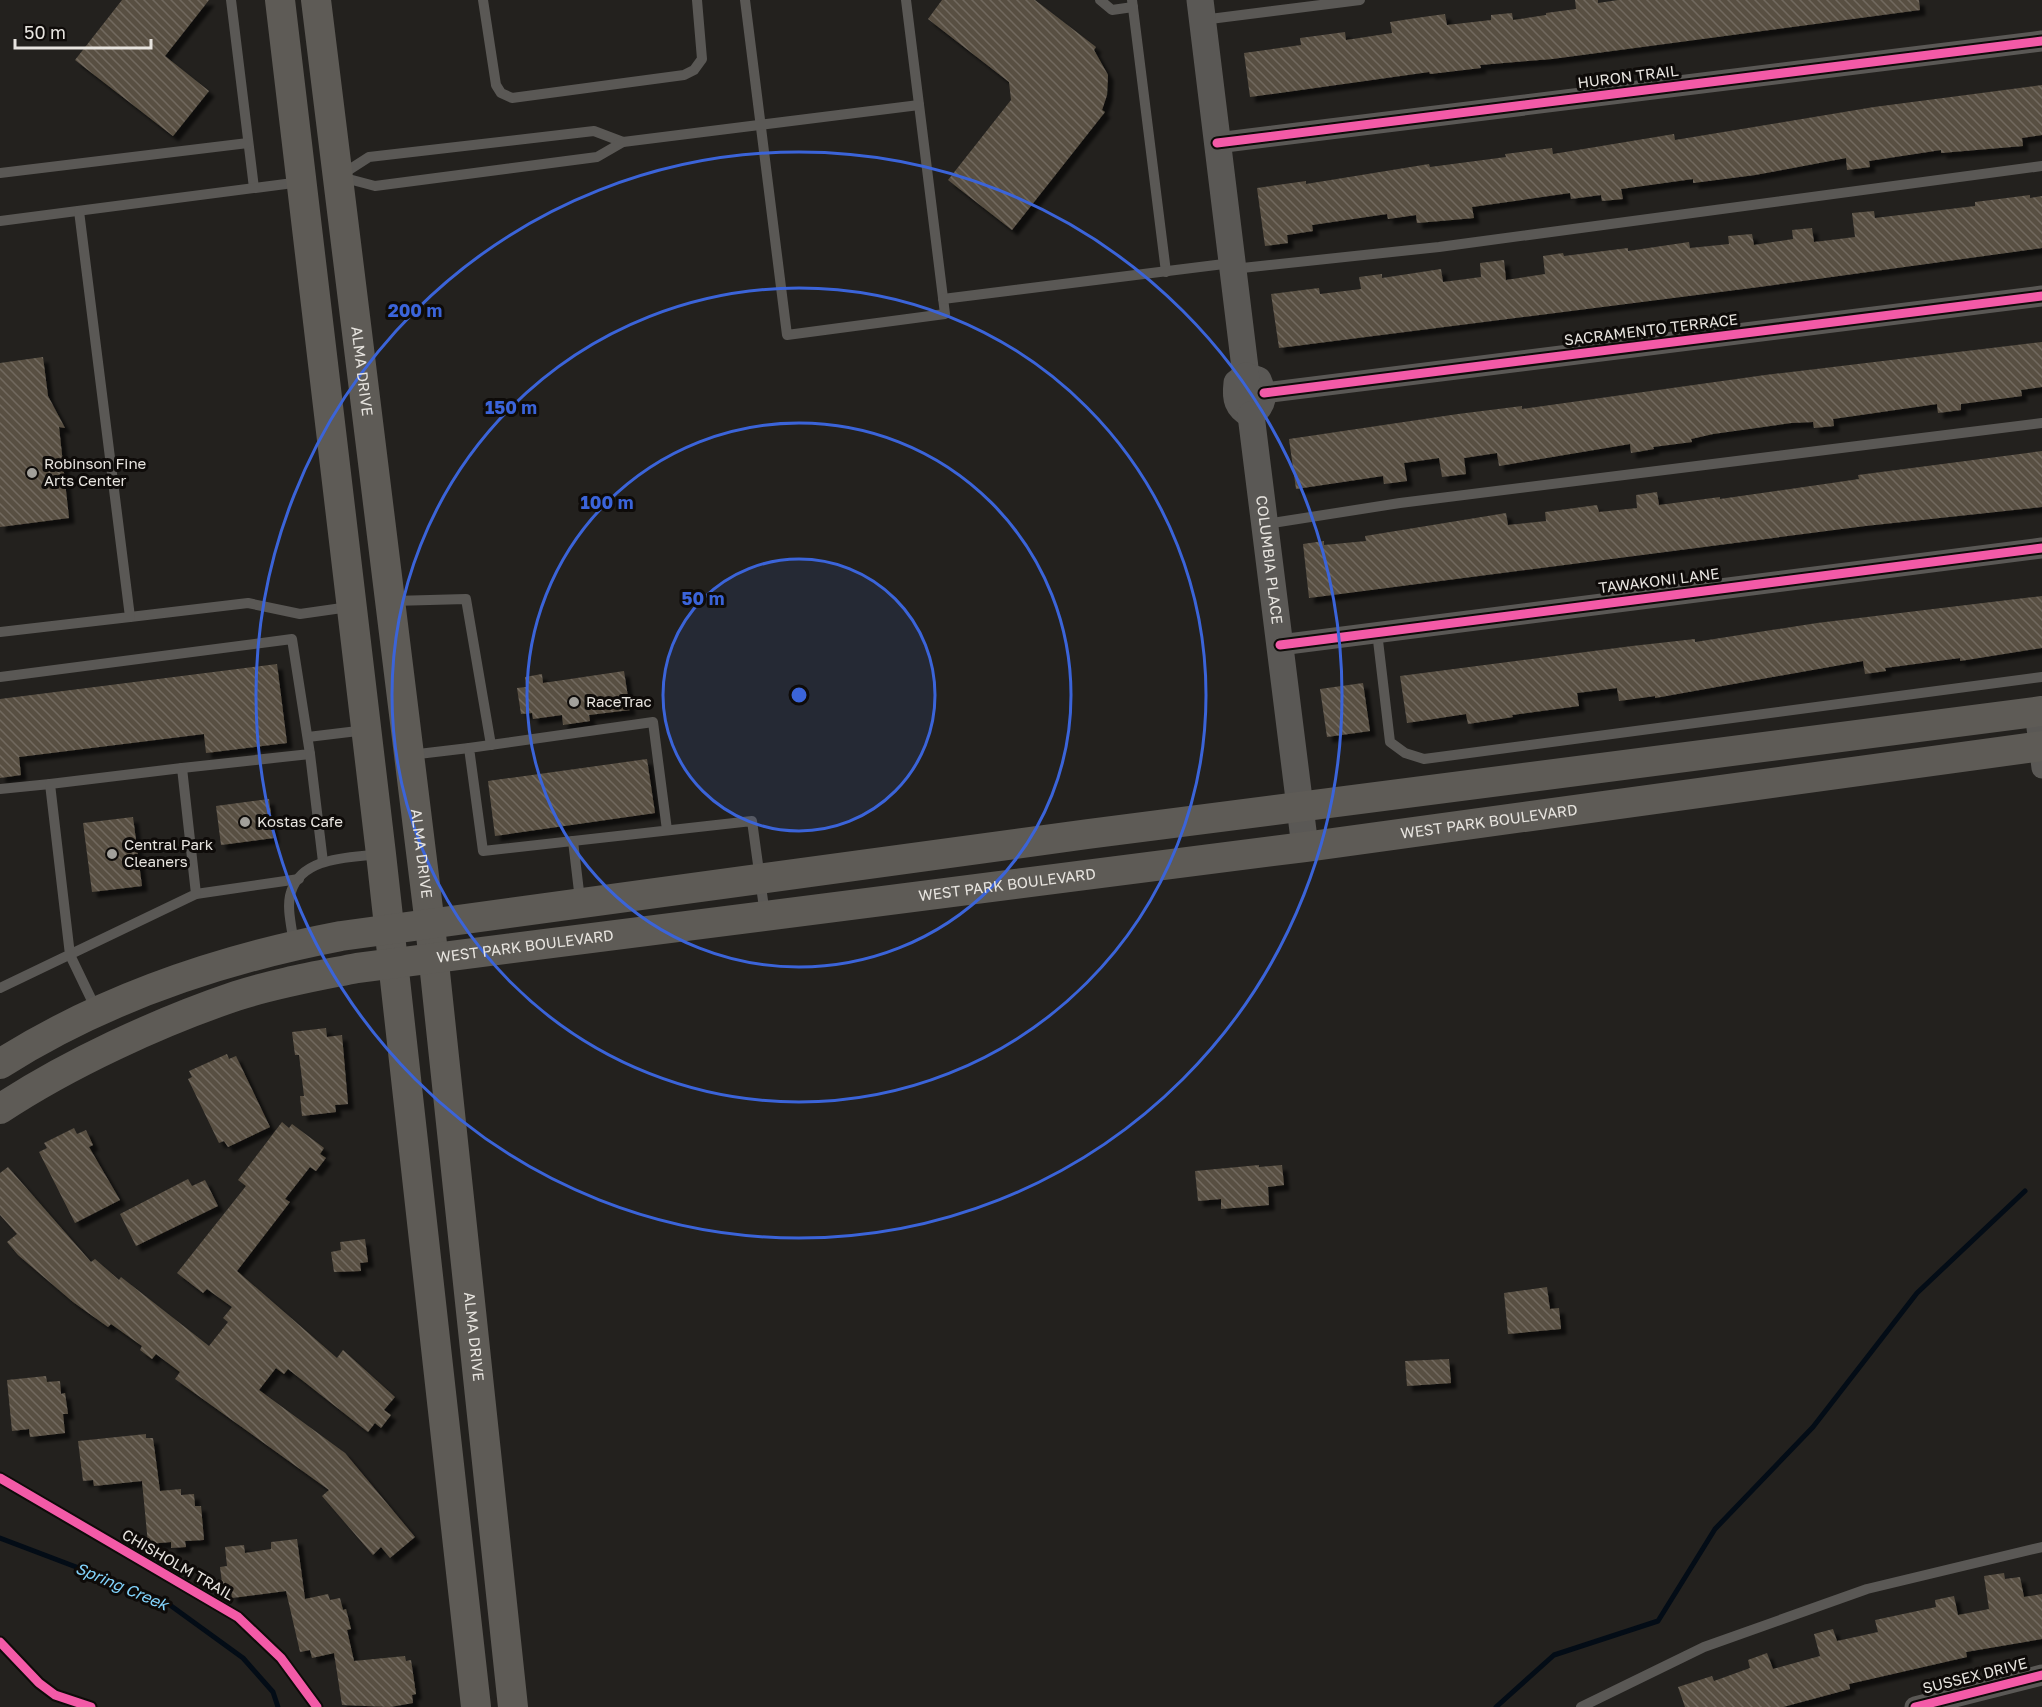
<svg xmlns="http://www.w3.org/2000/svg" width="2042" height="1707" font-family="'Golos Text',sans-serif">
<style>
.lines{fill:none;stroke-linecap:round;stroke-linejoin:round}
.stream{stroke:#030c16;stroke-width:5}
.building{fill:url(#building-back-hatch);filter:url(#shadow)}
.service{stroke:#5a5855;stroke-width:10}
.minor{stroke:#5a5855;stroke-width:21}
.tertiary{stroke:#5a5855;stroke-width:27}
.secondary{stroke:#5e5b56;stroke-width:30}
.cycleway-casing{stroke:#0e0b09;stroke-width:13}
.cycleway{stroke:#f35aa7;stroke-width:9}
.ring{fill:none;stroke:#3b64d9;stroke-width:3}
.poi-dot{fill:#a2a09b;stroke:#0e0b09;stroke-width:2}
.labels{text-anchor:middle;stroke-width:6;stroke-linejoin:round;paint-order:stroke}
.street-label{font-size:15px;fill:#e7e4df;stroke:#0e0b09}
.poi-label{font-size:15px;fill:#e7e4df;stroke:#0e0b09;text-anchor:start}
.water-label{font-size:16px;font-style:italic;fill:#82d3fc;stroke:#0e0b09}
.centre{fill:#3b64d9;stroke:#0e0b09;stroke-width:3}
.ring-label{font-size:18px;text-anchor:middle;font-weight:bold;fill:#3b64d9;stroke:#0e0b09;stroke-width:6;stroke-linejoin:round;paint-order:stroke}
</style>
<defs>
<pattern id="building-back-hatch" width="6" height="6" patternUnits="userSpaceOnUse" patternTransform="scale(1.5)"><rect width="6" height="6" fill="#595043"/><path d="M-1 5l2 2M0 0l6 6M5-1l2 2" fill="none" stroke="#71695e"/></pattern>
<filter id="shadow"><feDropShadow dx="5.5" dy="5.5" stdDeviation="1.5" flood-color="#0009"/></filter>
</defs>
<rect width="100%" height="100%" fill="#23211e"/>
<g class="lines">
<g class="stream">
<polyline points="0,1538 163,1600 243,1658 273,1692 278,1707"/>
<polyline points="1496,1707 1554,1655 1658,1621 1715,1529 1813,1427 1917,1293 2025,1191"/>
</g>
</g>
<g class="building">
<polygon points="122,0 209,0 165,56 209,91 173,136 75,60"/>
<polygon points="942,0 1035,0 1096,47 1094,50 1108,75 1107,95 1102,110 1105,112 1012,230 948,180 1011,100 1009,82 928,19"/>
<polygon points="1575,0 1598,0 1598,3 1618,0 1919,0 1920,10 1552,59 1480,65 1481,68 1430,74 1429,72 1250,97 1244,53 1301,45 1300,38 1345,32 1346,40 1392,33 1390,22 1423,17 1445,14 1447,25 1491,20 1491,15 1512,13 1513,20 1546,15 1546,13 1576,9"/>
<polygon points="2042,85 2042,135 2022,138 2023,146 1941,153 1941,150 1869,161 1870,167 1847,170 1846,158 1755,175 1693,183 1693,179 1621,189 1623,199 1602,201 1601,195 1571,199 1570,193 1472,207 1474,218 1452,220 1417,223 1416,215 1388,219 1387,214 1312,225 1313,231 1287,235 1288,243 1265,246 1257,188 1306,181 1306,184 1429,164 1430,167 1506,157 1505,154 1552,148 1553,154 1674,134 1675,140 1874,107"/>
<polygon points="2030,195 2030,198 2042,196 2042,248 1759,287 1279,348 1271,294 1319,288 1320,294 1361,289 1359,277 1382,274 1382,278 1441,269 1443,282 1481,277 1480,263 1504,260 1506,280 1545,274 1543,256 1563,253 1564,256 1628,248 1628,251 1689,242 1690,248 1729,244 1728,236 1752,234 1754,245 1793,239 1792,230 1812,228 1814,242 1855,237 1852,213 1874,211 1875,218 1975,206 1975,202"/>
<polygon points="2042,342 2042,387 2021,390 2022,396 1961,404 1961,410 1938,413 1937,404 1833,419 1834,426 1814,428 1813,422 1791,423 1713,434 1691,439 1692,442 1653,447 1654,449 1631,453 1630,444 1499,466 1497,453 1464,458 1466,474 1442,477 1439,458 1404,463 1407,481 1384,484 1383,476 1296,489 1289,439 1458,414 1522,406 1522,409 1765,375"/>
<polygon points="43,357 48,396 65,428 59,427 69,518 0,527 0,363"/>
<polygon points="2042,451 2042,507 1865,526 1309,598 1303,544 1324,541 1324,545 1366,541 1365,536 1506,513 1508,525 1546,521 1545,512 1597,505 1599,512 1637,508 1636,495 1657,492 1659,505 1720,497 1720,499 1859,479 1858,475"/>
<polygon points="2042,596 2042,648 1960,661 1960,658 1885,668 1886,671 1865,674 1863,661 1655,698 1655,696 1619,701 1617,688 1577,693 1579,706 1512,715 1513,717 1468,724 1466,714 1407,723 1400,676 1632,646 1695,639 1695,642 1817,623"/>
<polygon points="277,664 287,743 206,753 204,734 19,757 21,775 0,778 0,699"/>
<polygon points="624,671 630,710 589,715 590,721 563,725 562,715 533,719 532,713 521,714 517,688 526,687 525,677 542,674 543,683"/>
<polygon points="1363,683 1370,731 1327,737 1320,689"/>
<polygon points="647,759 655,813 495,836 488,781"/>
<polygon points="269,799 274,838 221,845 216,806"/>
<polygon points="133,817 142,886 92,892 83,823"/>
<polygon points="326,1028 327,1037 342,1035 348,1104 335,1105 336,1112 302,1116 300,1096 304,1096 299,1055 295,1055 292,1032"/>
<polygon points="227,1054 229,1059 236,1056 270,1127 228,1147 224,1141 219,1143 188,1079 192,1077 189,1071"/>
<polygon points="282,1122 289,1128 292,1124 324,1148 320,1154 326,1158 316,1171 310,1167 285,1199 290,1202 237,1271 337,1358 343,1350 395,1397 384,1410 391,1415 381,1428 375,1423 368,1432 288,1369 284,1374 276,1368 259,1390 345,1453 415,1537 390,1558 381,1547 373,1555 322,1496 329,1490 175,1379 180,1372 156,1354 152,1359 140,1350 142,1346 111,1324 108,1327 73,1302 18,1255 7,1242 17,1234 0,1215 0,1173 8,1167 91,1262 95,1259 119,1280 121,1277 209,1346 228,1322 223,1318 232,1307 207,1289 203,1293 177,1273 246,1186 238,1180"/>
<polygon points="74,1128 77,1134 86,1130 93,1145 89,1147 120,1200 75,1223 39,1152 47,1148 44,1143"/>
<polygon points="1259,1165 1259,1167 1282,1165 1284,1185 1268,1187 1269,1205 1221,1209 1221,1199 1198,1201 1195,1171"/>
<polygon points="188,1179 192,1186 205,1180 218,1206 136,1246 120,1214"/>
<polygon points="365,1239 368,1262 360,1263 361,1271 334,1272 331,1252 341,1250 340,1242"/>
<polygon points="1547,1287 1550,1309 1559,1308 1561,1329 1508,1334 1504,1293"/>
<polygon points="1449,1359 1451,1383 1407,1386 1405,1361"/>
<polygon points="46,1376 47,1382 60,1381 61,1394 65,1393 68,1414 63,1414 65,1433 30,1437 29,1429 12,1431 7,1380"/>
<polygon points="146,1434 146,1438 153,1438 160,1491 181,1489 181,1495 194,1494 195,1506 201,1506 204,1540 185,1541 186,1547 171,1548 171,1542 148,1544 142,1481 94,1486 93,1480 83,1481 78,1441"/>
<polygon points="297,1539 305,1599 328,1594 330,1600 340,1598 343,1610 346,1609 351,1629 347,1630 354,1661 405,1656 406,1661 411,1660 416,1694 412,1695 413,1703 390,1707 342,1705 334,1653 312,1658 310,1650 300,1652 286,1591 232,1598 231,1590 223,1591 220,1567 227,1566 225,1547 244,1545 245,1553 271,1549 271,1542"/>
<polygon points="2004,1573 2005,1579 2020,1577 2024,1597 2042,1594 2042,1639 1966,1652 1967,1657 1849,1684 1850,1689 1783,1707 1685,1707 1678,1687 1712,1676 1714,1681 1750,1668 1748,1660 1767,1653 1773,1669 1820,1656 1814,1634 1833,1629 1837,1641 1878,1632 1875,1620 1936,1607 1935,1600 1954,1596 1958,1615 1989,1609 1984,1576"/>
</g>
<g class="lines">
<g class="service">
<polyline points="231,0 254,188"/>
<polyline points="483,0 496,85 501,93 512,98 684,75 694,70 702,59 697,0"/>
<polyline points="745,0 787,335 945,314 906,0"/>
<polyline points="1100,0 1112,10 1133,7"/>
<polyline points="1132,0 1166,272"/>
<polyline points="1202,20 1360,0"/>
<polyline points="0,173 248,143"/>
<polyline points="341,175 369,157 594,131 623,142"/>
<polyline points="341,177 375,186 597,157 623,142 919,105"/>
<polyline points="0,221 301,182"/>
<polyline points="1233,269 1439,247 2042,166"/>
<polyline points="943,299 1232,263"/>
<polyline points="1266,524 1400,503 2042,423"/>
<polyline points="393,601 466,599 491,745"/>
<polyline points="130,617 248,603 300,614 349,607"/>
<polyline points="0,632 130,617 79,211"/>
<polyline points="1377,632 1390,742 1405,753 1424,759 2042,677"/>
<polyline points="0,677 292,639 310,754 182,768"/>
<polyline points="308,737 366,730"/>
<polyline points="310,754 323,862"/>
<polyline points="410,755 469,748"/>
<polyline points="0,789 50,784"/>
<polyline points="667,830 653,722 469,748 483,851 752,821 765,915"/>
<polyline points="573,841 580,900"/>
<polyline points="196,894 299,879"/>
<path d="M294,944C292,928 286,907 291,892C302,856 350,858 380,854"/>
<polyline points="0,988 196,894 182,768 50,784 70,955 96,1009"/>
<polyline points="1581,1707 1704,1647 1867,1589 2042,1547"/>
</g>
<g class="minor">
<polyline points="1217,143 2042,41"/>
<polyline points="1264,393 2042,296"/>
<polyline points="1280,645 2042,548"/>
<polyline points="2035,712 2042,768"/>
<polyline points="1915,1707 2042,1675"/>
</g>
<g class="tertiary">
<polyline points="1200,0 1246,376"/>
<path d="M1246,376L1258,380C1265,396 1264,404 1251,415"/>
<path d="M1246,376L1237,383C1235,399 1237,407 1251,415"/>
<path id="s1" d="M1251,415L1305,847"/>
</g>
<g class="secondary">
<polyline points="280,0 381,854 476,1707"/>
<path id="s2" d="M316,0L430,925L513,1707"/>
<path d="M0,1064C104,998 221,959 341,936L1088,834L2042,711"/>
<path id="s3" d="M0,1109C68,1064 159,1022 236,996C276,983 317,976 357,968L1305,847L2042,746"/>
</g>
<g class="cycleway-casing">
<g id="cycleway">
<polyline points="1217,143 2042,41"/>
<polyline points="1264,393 2042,296"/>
<polyline points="1280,645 2042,548"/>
<polyline points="0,1478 238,1617 281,1658 317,1707"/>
<polyline points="0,1642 39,1683 55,1695 91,1707"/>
<polyline points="1915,1707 2042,1675"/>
</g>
</g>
<use href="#cycleway" class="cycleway"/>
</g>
<circle cx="799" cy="695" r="136" fill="#3b64d9" fill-opacity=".12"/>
<g class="ring">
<circle cx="799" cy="695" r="136"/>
<circle cx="799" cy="695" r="272"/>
<circle cx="799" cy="695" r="407"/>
<circle cx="799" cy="695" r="543"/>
</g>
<g class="poi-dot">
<circle cx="32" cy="473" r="6"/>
<circle cx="574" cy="702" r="6"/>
<circle cx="245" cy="822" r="6"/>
<circle cx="112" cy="854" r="6"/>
</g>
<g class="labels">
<g class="street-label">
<text transform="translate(1628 77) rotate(-7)" y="5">HURON TRAIL</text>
<text transform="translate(1651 330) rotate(-7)" y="5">SACRAMENTO TERRACE</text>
<text dy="5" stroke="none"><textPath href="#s2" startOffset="374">ALMA DRIVE</textPath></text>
<text dy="5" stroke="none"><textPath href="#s1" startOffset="146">COLUMBIA PLACE</textPath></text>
<text transform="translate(1659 581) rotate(-7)" y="5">TAWAKONI LANE</text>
<text dy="5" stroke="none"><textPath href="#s3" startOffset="1528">WEST PARK BOULEVARD</textPath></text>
<text dy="5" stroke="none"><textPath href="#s2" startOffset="860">ALMA DRIVE</textPath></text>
<text dy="5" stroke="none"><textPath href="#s3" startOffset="1042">WEST PARK BOULEVARD</textPath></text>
<text dy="5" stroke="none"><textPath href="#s3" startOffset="556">WEST PARK BOULEVARD</textPath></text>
<text dy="5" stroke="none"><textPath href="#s2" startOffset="1346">ALMA DRIVE</textPath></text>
<text transform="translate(178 1565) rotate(30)" y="5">CHISHOLM TRAIL</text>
<text transform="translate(1975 1676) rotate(-14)" y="5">SUSSEX DRIVE</text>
</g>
<g class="poi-label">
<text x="44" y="469">Robinson Fine<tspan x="44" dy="17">Arts Center</tspan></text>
<text x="586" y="707">RaceTrac</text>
<text x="257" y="827">Kostas Cafe</text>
<text x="124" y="850">Central Park<tspan x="124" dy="17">Cleaners</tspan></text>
</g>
<g class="water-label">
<text transform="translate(122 1586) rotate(23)" y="6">Spring Creek</text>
</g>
</g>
<circle cx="799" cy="695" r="9" class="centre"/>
<g class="ring-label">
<text x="415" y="317">200 m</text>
<text x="511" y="414">150 m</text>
<text x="607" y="509">100 m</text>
<text x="703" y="605">50 m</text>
</g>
<path d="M15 39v9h136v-9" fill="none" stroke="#e7e4df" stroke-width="3"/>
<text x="24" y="39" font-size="18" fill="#e7e4df" stroke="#0e0b09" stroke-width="4.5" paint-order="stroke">50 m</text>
</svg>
